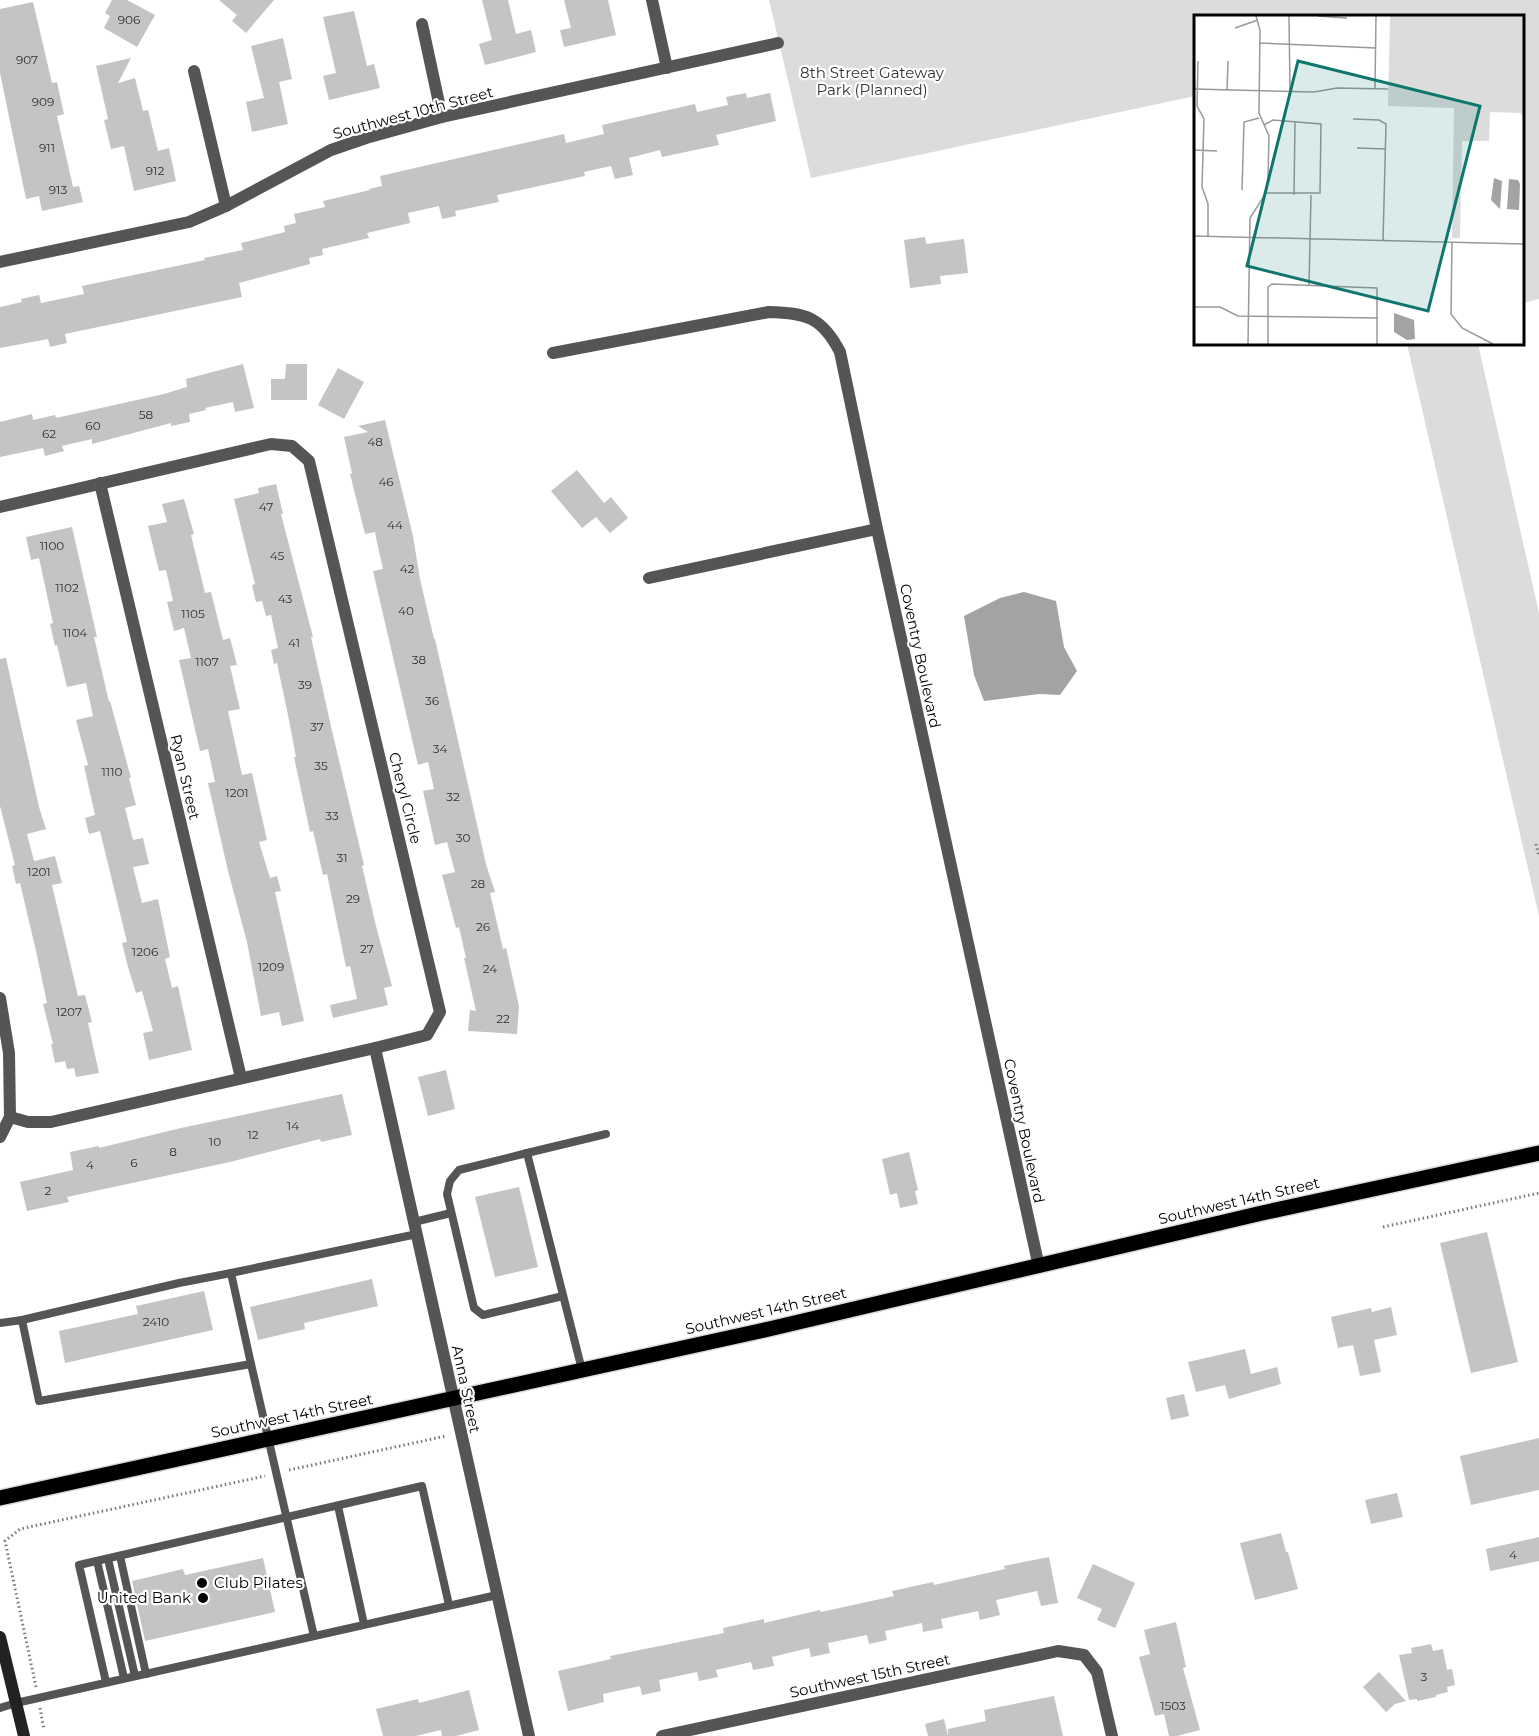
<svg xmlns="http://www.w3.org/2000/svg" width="1539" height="1736" font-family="Montserrat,sans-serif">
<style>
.green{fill:#dcdcdc}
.water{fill:#a3a3a3}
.building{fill:#c4c4c4}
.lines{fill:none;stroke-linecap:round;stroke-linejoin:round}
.primary-casing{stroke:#dbdbdb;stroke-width:18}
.path{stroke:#777;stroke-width:3;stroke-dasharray:1.5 3;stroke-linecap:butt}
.lane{stroke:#555;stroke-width:8}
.street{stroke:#555;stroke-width:12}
.secondary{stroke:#222;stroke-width:12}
.primary{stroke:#000;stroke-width:15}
.poi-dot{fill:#000;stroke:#fff;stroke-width:2}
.labels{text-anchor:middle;stroke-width:4.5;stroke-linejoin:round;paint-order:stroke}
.number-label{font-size:12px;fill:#313131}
.park-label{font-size:15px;fill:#333;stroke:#fff}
.street-label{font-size:15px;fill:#000;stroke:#fff}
.poi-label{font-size:15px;fill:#000;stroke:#fff;text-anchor:start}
.inset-road{fill:none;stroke:#999;stroke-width:1.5}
.view{fill:#0f766e;fill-opacity:0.15;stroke:#0f766e;stroke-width:3}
.inset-edge{fill:none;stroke:#000;stroke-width:3}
</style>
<rect width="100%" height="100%" fill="#fff"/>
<g class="green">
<polygon points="769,0 1539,0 1539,299 1523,303 1522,16 1196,16 1195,96 811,178"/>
<polygon points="1407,344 1478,344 1539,613 1539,916"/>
</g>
<polygon class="water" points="1024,592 1056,601 1064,647 1077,671 1060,695 1039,694 984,701 974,675 964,616 1000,598"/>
<g class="building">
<polygon points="112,0 127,0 155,15 137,47 104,28 110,16 105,13"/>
<polygon points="219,0 274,0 246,33 232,21 237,15"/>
<polygon points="482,0 508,0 516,34 531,30 536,52 485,65 479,44 492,40"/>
<polygon points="564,0 608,0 616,35 564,47 560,30 571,28"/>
<polygon points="33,2 52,83 57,82 64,114 57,116 73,187 79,186 83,202 42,211 39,196 26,199 0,73 0,9"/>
<polygon points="354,11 367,66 374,64 380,88 329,100 323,76 336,73 323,17"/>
<polygon points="283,38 292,79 279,82 288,124 252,132 246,102 264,98 251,46"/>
<polygon points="131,58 118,83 135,78 143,111 148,110 158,151 169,148 176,181 134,191 124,146 111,149 104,120 108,119 96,66"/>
<polygon points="746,93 747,98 770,93 776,121 716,135 719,145 662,157 660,150 629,158 633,175 615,179 611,166 584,172 585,176 497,195 499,202 455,211 456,216 442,219 439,206 408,213 410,223 367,233 369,238 322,249 323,255 309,258 310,264 239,283 242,297 65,334 67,343 50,347 48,339 0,348 0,307 22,302 21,299 39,295 41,303 84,294 82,286 205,260 204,258 243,250 241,243 285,232 284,226 296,223 294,214 325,207 323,201 370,190 369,189 382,186 380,176 564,134 566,143 604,134 602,125 695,104 697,112 728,105 726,97"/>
<polygon points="925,237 926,244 964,239 968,273 940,276 941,284 910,288 904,240"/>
<polygon points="243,364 254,408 235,412 233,402 205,408 206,410 189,414 190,422 171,426 171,423 92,444 92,439 62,446 64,451 45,456 43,448 0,457 0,422 32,414 33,420 55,415 56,418 164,394 187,387 186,379"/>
<polygon points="286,364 307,364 307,400 271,400 271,379 285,379"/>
<polygon points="338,368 364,382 344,419 318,405"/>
<polygon points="385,420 413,536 420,579 434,639 435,639 486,864 495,892 490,893 503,949 506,948 519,1006 517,1034 468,1031 470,1010 476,1011 464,958 466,958 459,927 456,928 442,875 455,872 447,842 435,845 423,791 434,789 428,762 418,765 373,571 383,569 378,547 375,532 365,534 350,474 352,473 344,437 368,432 358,426"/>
<polygon points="577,470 604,503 611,497 628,518 610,533 596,517 582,528 551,491"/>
<polygon points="276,484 283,514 281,514 313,637 311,637 333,735 364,865 362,866 376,926 392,986 384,988 388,1005 333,1018 330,1005 357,999 350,966 346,967 327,874 323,875 313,831 310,832 294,757 296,757 288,715 277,663 274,664 271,650 278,648 271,615 266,616 262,601 256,602 252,585 255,584 234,499 259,493 258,488"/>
<polygon points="184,499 194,534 191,535 205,593 211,592 223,640 230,638 237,665 230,666 240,709 228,711 242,775 252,773 267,840 259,842 270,878 277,876 281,891 275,892 304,1021 282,1026 279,1012 261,1016 247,942 228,871 208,783 215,782 208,749 200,751 179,660 191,658 184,628 174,631 167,602 173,601 166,570 159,571 148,526 167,522 162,504"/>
<polygon points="72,527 97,637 94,637 109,702 110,701 131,778 129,778 136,805 125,808 133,840 143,838 149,864 133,867 142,903 158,899 170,957 165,959 172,988 178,986 192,1050 149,1060 143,1033 153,1031 142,991 136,993 128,967 122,943 127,942 100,831 89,834 85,818 95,815 84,766 88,765 76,720 93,716 86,683 67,687 57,645 55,646 50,624 53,623 39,558 31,560 26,537"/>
<polygon points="6,658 39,807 46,829 27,834 34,861 55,856 62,883 52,885 78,996 85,995 92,1022 88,1023 99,1073 76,1077 74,1068 67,1069 65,1061 55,1063 51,1044 53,1044 43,1004 47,1003 36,951 20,883 16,884 12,866 15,865 0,806 0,659"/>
<polygon points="446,1070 455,1109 428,1116 418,1077"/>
<polygon points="342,1094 352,1135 321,1142 320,1139 230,1162 67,1197 69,1202 27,1211 20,1182 73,1170 70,1152 99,1146 99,1148 181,1128"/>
<polygon points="909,1152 918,1190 915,1191 918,1204 900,1208 897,1193 890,1195 882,1159"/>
<polygon points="519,1187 538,1267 495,1277 475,1197"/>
<polygon points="1487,1232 1518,1362 1471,1373 1440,1243"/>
<polygon points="372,1279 378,1306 304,1323 305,1329 258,1340 250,1307"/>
<polygon points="204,1291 213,1330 65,1363 59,1331 138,1314 136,1306"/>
<polygon points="1391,1307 1397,1335 1374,1340 1381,1372 1360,1376 1353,1345 1338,1348 1331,1317 1371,1308 1372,1312"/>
<polygon points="1245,1349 1251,1374 1277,1367 1281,1384 1229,1399 1225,1385 1196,1392 1188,1362"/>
<polygon points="1184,1394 1189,1416 1171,1420 1166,1398"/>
<polygon points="1539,1438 1539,1490 1471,1505 1460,1456"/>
<polygon points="1397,1493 1403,1517 1371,1524 1365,1500"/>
<polygon points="1281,1533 1286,1552 1288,1552 1298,1589 1255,1600 1240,1543"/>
<polygon points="1539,1537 1539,1561 1490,1571 1486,1549"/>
<polygon points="1049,1557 1058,1603 1041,1606 1037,1591 996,1600 1000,1615 980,1620 978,1611 941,1619 943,1628 923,1632 922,1623 885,1631 887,1640 869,1644 867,1635 828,1643 830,1653 811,1657 809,1648 772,1657 774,1666 753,1670 751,1662 716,1670 718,1677 699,1681 697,1672 659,1680 661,1691 642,1695 640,1686 603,1694 604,1702 568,1711 558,1671 611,1659 610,1656 724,1633 723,1628 764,1619 764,1623 820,1610 821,1612 894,1596 892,1591 933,1582 934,1585 1005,1569 1004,1566"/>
<polygon points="263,1558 275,1612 145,1641 132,1581 183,1569 185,1575"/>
<polygon points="1093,1564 1135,1583 1115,1628 1097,1620 1102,1609 1077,1598"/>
<polygon points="1176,1622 1186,1667 1183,1668 1200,1730 1177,1736 1169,1736 1164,1714 1155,1716 1139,1657 1150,1654 1144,1630"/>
<polygon points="1431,1644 1433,1651 1443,1649 1447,1670 1452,1669 1455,1685 1447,1687 1448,1692 1436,1695 1436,1697 1417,1701 1417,1699 1409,1700 1399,1655 1412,1653 1411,1648"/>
<polygon points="1379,1672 1406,1701 1395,1704 1386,1712 1363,1687"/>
<polygon points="469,1690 479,1730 456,1736 442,1736 441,1730 416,1736 383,1736 376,1709 418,1699 419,1703"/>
<polygon points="1054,1696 1063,1736 948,1736 948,1729 986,1721 984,1710"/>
<polygon points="944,1719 948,1736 928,1736 925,1724"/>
</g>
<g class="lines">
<g class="primary-casing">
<polyline id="primary" points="0,1498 769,1329 1262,1213 1539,1153"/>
</g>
<g class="path">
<polyline points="1536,844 1539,857"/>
<polyline points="1383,1227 1539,1193"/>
<polyline points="289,1470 446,1436"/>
<polyline points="36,1687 5,1541 20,1529 265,1476"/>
<polyline points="40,1708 44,1730"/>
</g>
<g class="lane">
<polyline points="527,1153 606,1134"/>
<polyline points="414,1222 451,1213"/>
<polyline points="563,1296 483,1315 474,1308 447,1194 450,1181 459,1170 527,1153 582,1370"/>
<polyline points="22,1320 179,1283 231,1273"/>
<polyline points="0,1323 22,1320 39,1401 251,1364 314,1636"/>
<polyline points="251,1364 231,1273 417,1234"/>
<polyline points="338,1506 364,1624"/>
<polyline points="120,1556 146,1674"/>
<polyline points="108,1559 135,1676"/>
<polyline points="97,1561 124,1678"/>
<polyline points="106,1682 79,1565 422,1486 449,1605"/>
<polyline points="0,1708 16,1703 497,1595"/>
</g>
<g class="street">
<polyline points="652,0 667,68"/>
<polyline points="422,24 442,117"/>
<polyline points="194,71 226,206"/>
<polyline points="0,262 189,222 226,206 331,150 366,138 442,117 778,43"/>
<path d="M553,353L769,312C806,313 822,317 840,352L877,529L1039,1267"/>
<polyline points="100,483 241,1078"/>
<polyline points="0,507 271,444 292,446 309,461 440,1012 427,1035 375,1048 51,1122 28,1122 10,1117"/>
<polyline points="649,578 877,529"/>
<polyline points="0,998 9,1053 10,1117 0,1137"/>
<polyline points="375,1048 529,1736"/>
<polyline points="662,1736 1058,1651 1084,1655 1097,1672 1112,1736"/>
</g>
<polyline class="secondary" points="0,1637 24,1736"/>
<use href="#primary" class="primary"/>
</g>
<g class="poi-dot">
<circle cx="202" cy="1583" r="6"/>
<circle cx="203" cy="1598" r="6"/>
</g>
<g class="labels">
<g class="number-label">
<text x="129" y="24">906</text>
<text x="27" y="64">907</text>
<text x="43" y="106">909</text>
<text x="47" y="152">911</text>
<text x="155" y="175">912</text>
<text x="58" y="194">913</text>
<text x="146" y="419">58</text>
<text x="93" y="430">60</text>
<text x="49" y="438">62</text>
<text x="375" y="446">48</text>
<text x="386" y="486">46</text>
<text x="266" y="511">47</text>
<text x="395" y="529">44</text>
<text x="52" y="550">1100</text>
<text x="277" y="560">45</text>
<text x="407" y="573">42</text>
<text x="67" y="592">1102</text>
<text x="285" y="603">43</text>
<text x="406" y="615">40</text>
<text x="193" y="618">1105</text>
<text x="75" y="637">1104</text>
<text x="294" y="647">41</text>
<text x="419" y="664">38</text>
<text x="207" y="666">1107</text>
<text x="305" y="689">39</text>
<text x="432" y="705">36</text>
<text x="317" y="731">37</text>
<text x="440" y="753">34</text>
<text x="321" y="770">35</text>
<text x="112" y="776">1110</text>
<text x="237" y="797">1201</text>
<text x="453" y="801">32</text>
<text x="332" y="820">33</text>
<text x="463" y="842">30</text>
<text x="342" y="862">31</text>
<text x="39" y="876">1201</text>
<text x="478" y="888">28</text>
<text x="353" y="903">29</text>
<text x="483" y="931">26</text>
<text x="367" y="953">27</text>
<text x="145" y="956">1206</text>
<text x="271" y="971">1209</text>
<text x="490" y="973">24</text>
<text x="69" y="1016">1207</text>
<text x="503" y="1023">22</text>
<text x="293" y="1130">14</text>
<text x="253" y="1139">12</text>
<text x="215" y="1146">10</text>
<text x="173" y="1156">8</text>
<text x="134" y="1167">6</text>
<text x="90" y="1169">4</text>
<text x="48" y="1195">2</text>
<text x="156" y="1326">2410</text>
<text x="1513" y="1559">4</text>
<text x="1424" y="1681">3</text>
<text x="1173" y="1710">1503</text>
</g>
<g class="park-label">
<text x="872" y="78">8th Street Gateway<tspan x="872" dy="17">Park (Planned)</tspan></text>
</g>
<g class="street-label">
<text transform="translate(413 113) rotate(-15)" y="5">Southwest 10th Street</text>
<text transform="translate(920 656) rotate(78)" y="5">Coventry Boulevard</text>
<text transform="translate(185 777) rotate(77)" y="5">Ryan Street</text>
<text transform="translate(405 798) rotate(76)" y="5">Cheryl Circle</text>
<text transform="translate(1024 1131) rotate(78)" y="5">Coventry Boulevard</text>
<text transform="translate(1239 1201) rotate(-13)" y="5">Southwest 14th Street</text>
<text transform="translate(766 1311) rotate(-13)" y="5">Southwest 14th Street</text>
<text transform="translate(466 1389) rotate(78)" y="5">Anna Street</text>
<text transform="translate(292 1416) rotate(-12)" y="5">Southwest 14th Street</text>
<text transform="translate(870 1676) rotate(-12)" y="5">Southwest 15th Street</text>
</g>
<g class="poi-label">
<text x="214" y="1588">Club Pilates</text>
<text x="191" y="1603" text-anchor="end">United Bank</text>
</g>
</g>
<g transform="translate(1194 15)">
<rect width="330" height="330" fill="#fff"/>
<path d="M196,1H330V106L327,98L296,97L295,126H268L266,223H258L260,93L194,91Z" fill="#dcdcdc"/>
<path d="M300,163L308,166L306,194L297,185ZM315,164L324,165L326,169L325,195L313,194ZM200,298L220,305L221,324L213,325L200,317Z" fill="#a3a3a3"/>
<path class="inset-road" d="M95,1L96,77M124,1L153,3M41,13L64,5M66,28L182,33M4,46L3,91L10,104L8,172L14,189V221M181,73L182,1M0,74L120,77L143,73L194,74M33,75L34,46M159,104L185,105L192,109L189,226M70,110L79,105L127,109L126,178H72M163,133L192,134M0,135L23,136M48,175L50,107L65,103M100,180L101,106M0,221L330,229M258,227L257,299L268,313L299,329M115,270L117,180M0,292H26L44,301L184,303M54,329L56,203L72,178L74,162L75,121L65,98L66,15L62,1M74,329V272L78,269L183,273V329"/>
<path class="view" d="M104,46L286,91L234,296L53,251Z"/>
<rect width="330" height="330" class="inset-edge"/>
</g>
</svg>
